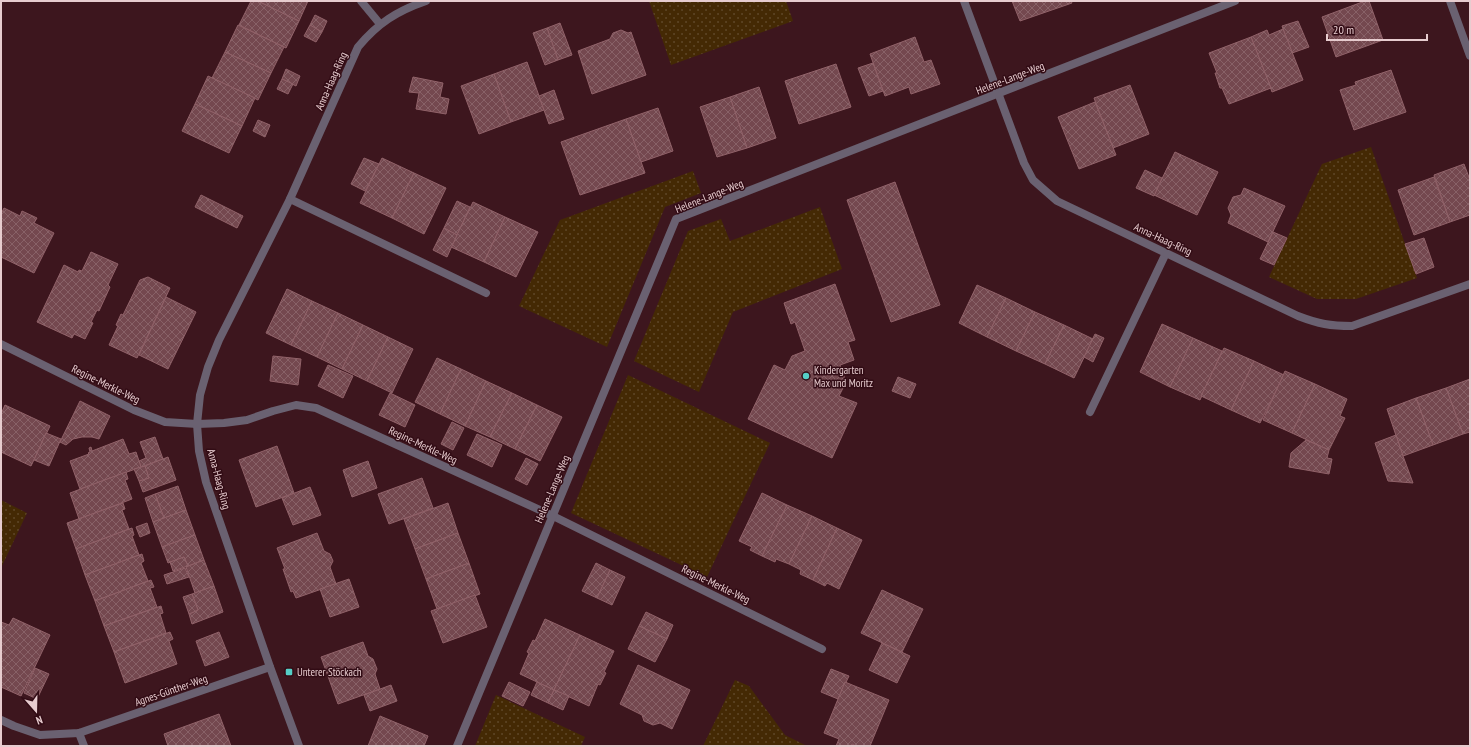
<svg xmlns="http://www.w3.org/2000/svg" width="1471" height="747" font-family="'PT Sans Narrow',sans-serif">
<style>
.grass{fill:url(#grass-dots)}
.building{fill:url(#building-cross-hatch);stroke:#916269}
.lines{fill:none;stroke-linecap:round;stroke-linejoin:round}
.service{stroke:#6a6171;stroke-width:8}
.minor{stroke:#6a6171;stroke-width:8}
.poi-dot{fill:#55cec6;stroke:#320c15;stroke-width:1.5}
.labels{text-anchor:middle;stroke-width:3;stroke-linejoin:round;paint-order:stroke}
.street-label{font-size:11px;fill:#e7cccf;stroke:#320c15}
.poi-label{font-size:11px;fill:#e7cccf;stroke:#320c15;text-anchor:start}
</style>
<defs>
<pattern id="grass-dots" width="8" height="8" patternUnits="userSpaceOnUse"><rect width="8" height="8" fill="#442904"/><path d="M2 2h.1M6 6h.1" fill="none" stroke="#5f4728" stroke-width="1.8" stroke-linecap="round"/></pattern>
<pattern id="building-cross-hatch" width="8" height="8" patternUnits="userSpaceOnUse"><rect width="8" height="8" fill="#74484f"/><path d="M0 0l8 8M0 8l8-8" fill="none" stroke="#886167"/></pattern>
</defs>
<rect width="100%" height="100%" fill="#3d161e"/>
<g class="grass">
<polygon points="649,1 786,1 793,21 671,65"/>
<polygon points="1371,147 1417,278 1356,299 1317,299 1269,277 1322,164"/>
<polygon points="693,171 701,193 665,207 607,347 519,306 560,220"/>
<polygon points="820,207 842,269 733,312 699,392 634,361 688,231 721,219 730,241"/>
<polygon points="628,375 770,443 707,577 571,513"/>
<polygon points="1,500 27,513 1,568"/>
<polygon points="735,680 749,686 785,735 807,746 703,746"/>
<polygon points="496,695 585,737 581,746 475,746"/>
</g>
<g class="building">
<polygon points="251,1 258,1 299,21 286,48 239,25"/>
<polygon points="258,1 308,1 299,21"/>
<polygon points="1012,1 1071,1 1072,3 1020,21"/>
<polygon points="1365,1 1369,1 1383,40 1336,57 1322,17"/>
<polygon points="315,15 327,21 322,32 310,25"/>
<polygon points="1298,21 1309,47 1292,53 1282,26"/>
<polygon points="560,23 572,55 558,60 547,28"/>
<polygon points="238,25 284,47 271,73 225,52"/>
<polygon points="310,25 322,32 316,42 304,36"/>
<polygon points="547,28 558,60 545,65 533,33"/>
<polygon points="1283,29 1303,80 1272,92 1251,37 1267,30 1269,35"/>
<polygon points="621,30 628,33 631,32 646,75 592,94 578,51 610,39 613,33"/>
<polygon points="915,37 924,62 931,60 940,84 911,94 909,87 885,96 870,54"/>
<polygon points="1251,37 1271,88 1229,104 1222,88 1220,88 1215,73 1217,73 1209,53"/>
<polygon points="225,52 271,73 258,100 212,78"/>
<polygon points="527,62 544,110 511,122 494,74"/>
<polygon points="873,63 883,91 869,96 858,68"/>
<polygon points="836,64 851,107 799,124 785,81"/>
<polygon points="286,69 300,76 296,86 282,79"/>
<polygon points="1391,70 1406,112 1354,130 1340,90 1356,85 1355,82"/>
<polygon points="494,74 511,122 479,134 461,86"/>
<polygon points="208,76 255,98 242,126 195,104"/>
<polygon points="413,77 443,83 440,97 449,99 446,114 416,109 419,93 409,92"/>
<polygon points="282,79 293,84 288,94 277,89"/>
<polygon points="1130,85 1149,134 1113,148 1094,98"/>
<polygon points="759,87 776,138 747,148 730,97"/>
<polygon points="554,90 564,119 549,124 539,96"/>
<polygon points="730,97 747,148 717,157 700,107"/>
<polygon points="1095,102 1116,155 1079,169 1058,117"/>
<polygon points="195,104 242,126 229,153 182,131"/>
<polygon points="658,108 673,151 641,162 626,119"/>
<polygon points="626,119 645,173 580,195 561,142"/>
<polygon points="258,120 270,125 265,137 253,131"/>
<polygon points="1175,152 1218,172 1197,215 1154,195"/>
<polygon points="364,158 379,164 365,191 351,184"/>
<polygon points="382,158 414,173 392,218 360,203"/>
<polygon points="1464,164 1470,180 1470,215 1450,222 1434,175"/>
<polygon points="1145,170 1162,178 1154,196 1136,188"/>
<polygon points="414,173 446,188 424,234 392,218"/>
<polygon points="1434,177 1450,222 1414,235 1398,190"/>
<polygon points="895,182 940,305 891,322 847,200"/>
<polygon points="1244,188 1285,206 1268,242 1228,223 1231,215 1228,208 1233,197 1241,195"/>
<polygon points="201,195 243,216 237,228 195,207"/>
<polygon points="457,201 470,207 457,235 444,228"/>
<polygon points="473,202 505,217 484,262 451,247"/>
<polygon points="4,208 20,216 22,211 37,218 34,223 54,233 34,273 1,257 1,214"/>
<polygon points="505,217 538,232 516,277 484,262"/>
<polygon points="444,228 457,235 447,257 433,250"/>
<polygon points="1273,232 1287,238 1274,265 1260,259"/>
<polygon points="1424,238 1434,267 1416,274 1405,244"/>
<polygon points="91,252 118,264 108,285 110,287 99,311 97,310 91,322 93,323 85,339 74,334 72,338 37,322 64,265 78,272 79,270 82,271"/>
<polygon points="148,277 170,288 137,358 109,345 118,326 116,325 121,314 123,315 140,280"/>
<polygon points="835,284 855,340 848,342 854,360 840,365 846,382 839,396 857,403 832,458 748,419 774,365 785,370 792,356 805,351 795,322 791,324 784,303"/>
<polygon points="977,285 1006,298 987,337 959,323"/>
<polygon points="287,289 312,301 291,345 266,333"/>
<polygon points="166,297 196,312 168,369 139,355"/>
<polygon points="1006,298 1035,312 1016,351 987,337"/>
<polygon points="312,301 338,313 317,357 291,345"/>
<polygon points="1035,312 1064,325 1045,364 1016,351"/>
<polygon points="338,313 363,325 342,369 317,357"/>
<polygon points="1162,324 1193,338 1170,387 1140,372"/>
<polygon points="363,325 388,337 367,381 342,369"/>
<polygon points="1064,325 1093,339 1074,378 1045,364"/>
<polygon points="1095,334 1104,338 1093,362 1084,357"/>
<polygon points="388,337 413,349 392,393 367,381"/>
<polygon points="1193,338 1222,351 1200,400 1170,387"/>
<polygon points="1224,348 1254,361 1231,410 1201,396"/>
<polygon points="273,356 301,359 298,385 270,381"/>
<polygon points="437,358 461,369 440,414 415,402"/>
<polygon points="1254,361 1284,375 1260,423 1231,410"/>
<polygon points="328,365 353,376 343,398 318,386"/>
<polygon points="461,369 486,381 465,426 440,414"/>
<polygon points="1285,371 1315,384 1292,433 1263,420"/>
<polygon points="898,377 916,384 910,398 892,391"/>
<polygon points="1470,379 1470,432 1463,434 1446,388"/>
<polygon points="486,381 512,393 490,437 465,426"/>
<polygon points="1315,384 1347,399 1340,416 1345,418 1329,450 1292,433"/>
<polygon points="1446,388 1463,434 1433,445 1416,398"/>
<polygon points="390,393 415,405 405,427 379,415"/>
<polygon points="512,393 537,405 515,449 490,437"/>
<polygon points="1416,398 1433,445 1403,456 1387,409"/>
<polygon points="80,401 110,416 99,439 92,437 82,437 73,439 66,445 60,442"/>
<polygon points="5,405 50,426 31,466 1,452 1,414"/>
<polygon points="537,405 562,417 540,461 515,449"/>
<polygon points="452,422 464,428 453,450 441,444"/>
<polygon points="46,433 61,439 49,466 34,460"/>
<polygon points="477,434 502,445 492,467 467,455"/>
<polygon points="1396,435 1403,456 1413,483 1388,481 1375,443"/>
<polygon points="155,437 163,459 141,467 139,461 146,458 140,442"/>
<polygon points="123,439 129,454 136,452 141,467 80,489 70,461 89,454 88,453 90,452 89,448 91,447 92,451"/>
<polygon points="1306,440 1329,450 1327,458 1332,459 1329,474 1289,467 1291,453"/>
<polygon points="277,446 294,493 256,507 239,460"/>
<polygon points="168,457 176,480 143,492 139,481 149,478 145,466"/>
<polygon points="526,458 538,464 527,485 515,479"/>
<polygon points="368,461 377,488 352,497 343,470"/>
<polygon points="145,466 149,478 139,481 134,469"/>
<polygon points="126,472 128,479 125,480 132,499 79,519 70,493"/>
<polygon points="422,478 433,508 389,524 378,494"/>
<polygon points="178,486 186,510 164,518 155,494"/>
<polygon points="310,487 321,515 293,525 282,498"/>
<polygon points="762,493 787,505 762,556 750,550 752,547 739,541"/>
<polygon points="155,494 164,518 153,522 145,498"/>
<polygon points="123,503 125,509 122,510 129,529 76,549 67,523"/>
<polygon points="448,503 458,533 415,549 404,519"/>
<polygon points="787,505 812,516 789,564 776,559 775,562 762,556"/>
<polygon points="186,510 195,535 162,547 153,522"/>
<polygon points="812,516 837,528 813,580 800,574 801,570 789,564"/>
<polygon points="147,523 150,533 140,537 136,527"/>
<polygon points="132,528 134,535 132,536 139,555 85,575 76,549"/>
<polygon points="837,528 862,540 839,589 827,583 825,586 813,580"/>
<polygon points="317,533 324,551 330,554 333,561 330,567 336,584 296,598 293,591 291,592 283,569 285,569 277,548"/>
<polygon points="458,533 469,563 426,579 415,549"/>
<polygon points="195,535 204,560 188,566 184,557 168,563 162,547"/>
<polygon points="142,554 144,561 141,563 148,581 95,601 85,575"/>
<polygon points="184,557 188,566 173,571 170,562"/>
<polygon points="204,560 214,586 195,593 186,567"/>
<polygon points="469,563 480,594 437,609 426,579"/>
<polygon points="596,563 610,570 597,598 582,591"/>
<polygon points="185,568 189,577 167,584 164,575"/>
<polygon points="610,570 625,577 612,605 597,598"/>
<polygon points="349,579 359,607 330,617 320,589"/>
<polygon points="151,580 154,587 150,588 157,607 104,626 95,601"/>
<polygon points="214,586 223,612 192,624 189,614 198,610 192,594"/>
<polygon points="882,590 923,609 902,652 861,633"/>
<polygon points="192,594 198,610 189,614 183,597"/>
<polygon points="475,595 487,627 443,643 431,611"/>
<polygon points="161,606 163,613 160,614 166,633 114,652 104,626"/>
<polygon points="646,612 673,625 667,639 639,626"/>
<polygon points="13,618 50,635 21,696 1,687 1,622 9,625"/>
<polygon points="545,619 580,635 554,690 520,674 529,653 527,652 533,640 535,641"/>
<polygon points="639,626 667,639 655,662 628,649"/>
<polygon points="170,632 173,639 169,641 177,664 125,683 114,652"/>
<polygon points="219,632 229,657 205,666 196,641"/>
<polygon points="580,635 614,651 604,672 606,673 600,685 598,684 589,706 554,690"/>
<polygon points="363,642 368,656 373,659 377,669 375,674 380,689 338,704 321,657"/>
<polygon points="882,643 910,656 897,683 869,670"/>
<polygon points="638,665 690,690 672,729 660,723 653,725 644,721 642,715 620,704"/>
<polygon points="35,668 49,674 37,699 24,693"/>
<polygon points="831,669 849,676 838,699 821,692"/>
<polygon points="509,682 530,692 523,706 502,696"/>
<polygon points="537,682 554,690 548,703 531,695"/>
<polygon points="845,682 889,700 870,746 856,746 852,744 851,746 836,746 839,739 824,733"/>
<polygon points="391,685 397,701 370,711 364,695"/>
<polygon points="554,690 569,696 563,710 548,703"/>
<polygon points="219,714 231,746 168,746 164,734"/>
<polygon points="380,716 428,736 424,746 368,746"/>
</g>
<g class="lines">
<g class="service">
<polyline points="290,199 486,293"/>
<polyline points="1090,412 1166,253"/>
</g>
<g class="minor">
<polyline points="361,1 380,24"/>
<path d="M964,1L1024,163L1033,180L1057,201L1298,316C1319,324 1330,326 1352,326L1470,284"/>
<polyline points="1450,1 1470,56"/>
<polyline points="1,344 134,410 165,422 197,424 224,423 247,420 273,411 296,405 316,408 553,516 822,649"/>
<polyline points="1,720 14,726 40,735 79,733 270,667"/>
<polyline points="79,733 84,746"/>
<path d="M299,746L270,667L206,482L199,451L197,424L200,395L208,367L219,340L290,199L358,47C378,23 397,11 426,1"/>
<polyline points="457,746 676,219 1235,1"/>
</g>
</g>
<g class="poi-dot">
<circle cx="806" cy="376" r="4"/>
<rect x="285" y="668" width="8" height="8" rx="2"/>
</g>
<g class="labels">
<g class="street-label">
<text transform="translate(1010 78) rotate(-21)" y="4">Helene-Lange-Weg</text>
<text transform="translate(331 81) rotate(-66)" y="4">Anna-Haag-Ring</text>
<text transform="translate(709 196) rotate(-22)" y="4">Helene-Lange-Weg</text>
<text transform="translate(1163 239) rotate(25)" y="4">Anna-Haag-Ring</text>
<text transform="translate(106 384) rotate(26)" y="4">Regine-Merkle-Weg</text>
<text transform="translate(423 445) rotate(25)" y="4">Regine-Merkle-Weg</text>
<text transform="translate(219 479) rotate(75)" y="4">Anna-Haag-Ring</text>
<text transform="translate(552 489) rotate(-67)" y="4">Helene-Lange-Weg</text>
<text transform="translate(716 584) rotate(26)" y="4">Regine-Merkle-Weg</text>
<text transform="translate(171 690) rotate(-19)" y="4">Agnes-Günther-Weg</text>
</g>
<g class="poi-label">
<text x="814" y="374">Kindergarten<tspan x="814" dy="13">Max und Moritz</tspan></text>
<text x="297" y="676">Unterer Stöckach</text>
</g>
</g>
<rect width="1471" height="747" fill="none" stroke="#e7cccf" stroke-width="4"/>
<g transform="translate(36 711) rotate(160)" stroke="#320c15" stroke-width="3" paint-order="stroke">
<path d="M0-3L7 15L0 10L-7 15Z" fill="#e7cccf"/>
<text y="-6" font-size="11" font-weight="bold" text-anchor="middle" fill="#e7cccf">N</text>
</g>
<path d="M1327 34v6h100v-6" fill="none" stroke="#e7cccf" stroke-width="2"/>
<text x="1333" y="34" font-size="12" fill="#e7cccf" stroke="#320c15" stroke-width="3" paint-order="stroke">20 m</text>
</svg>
